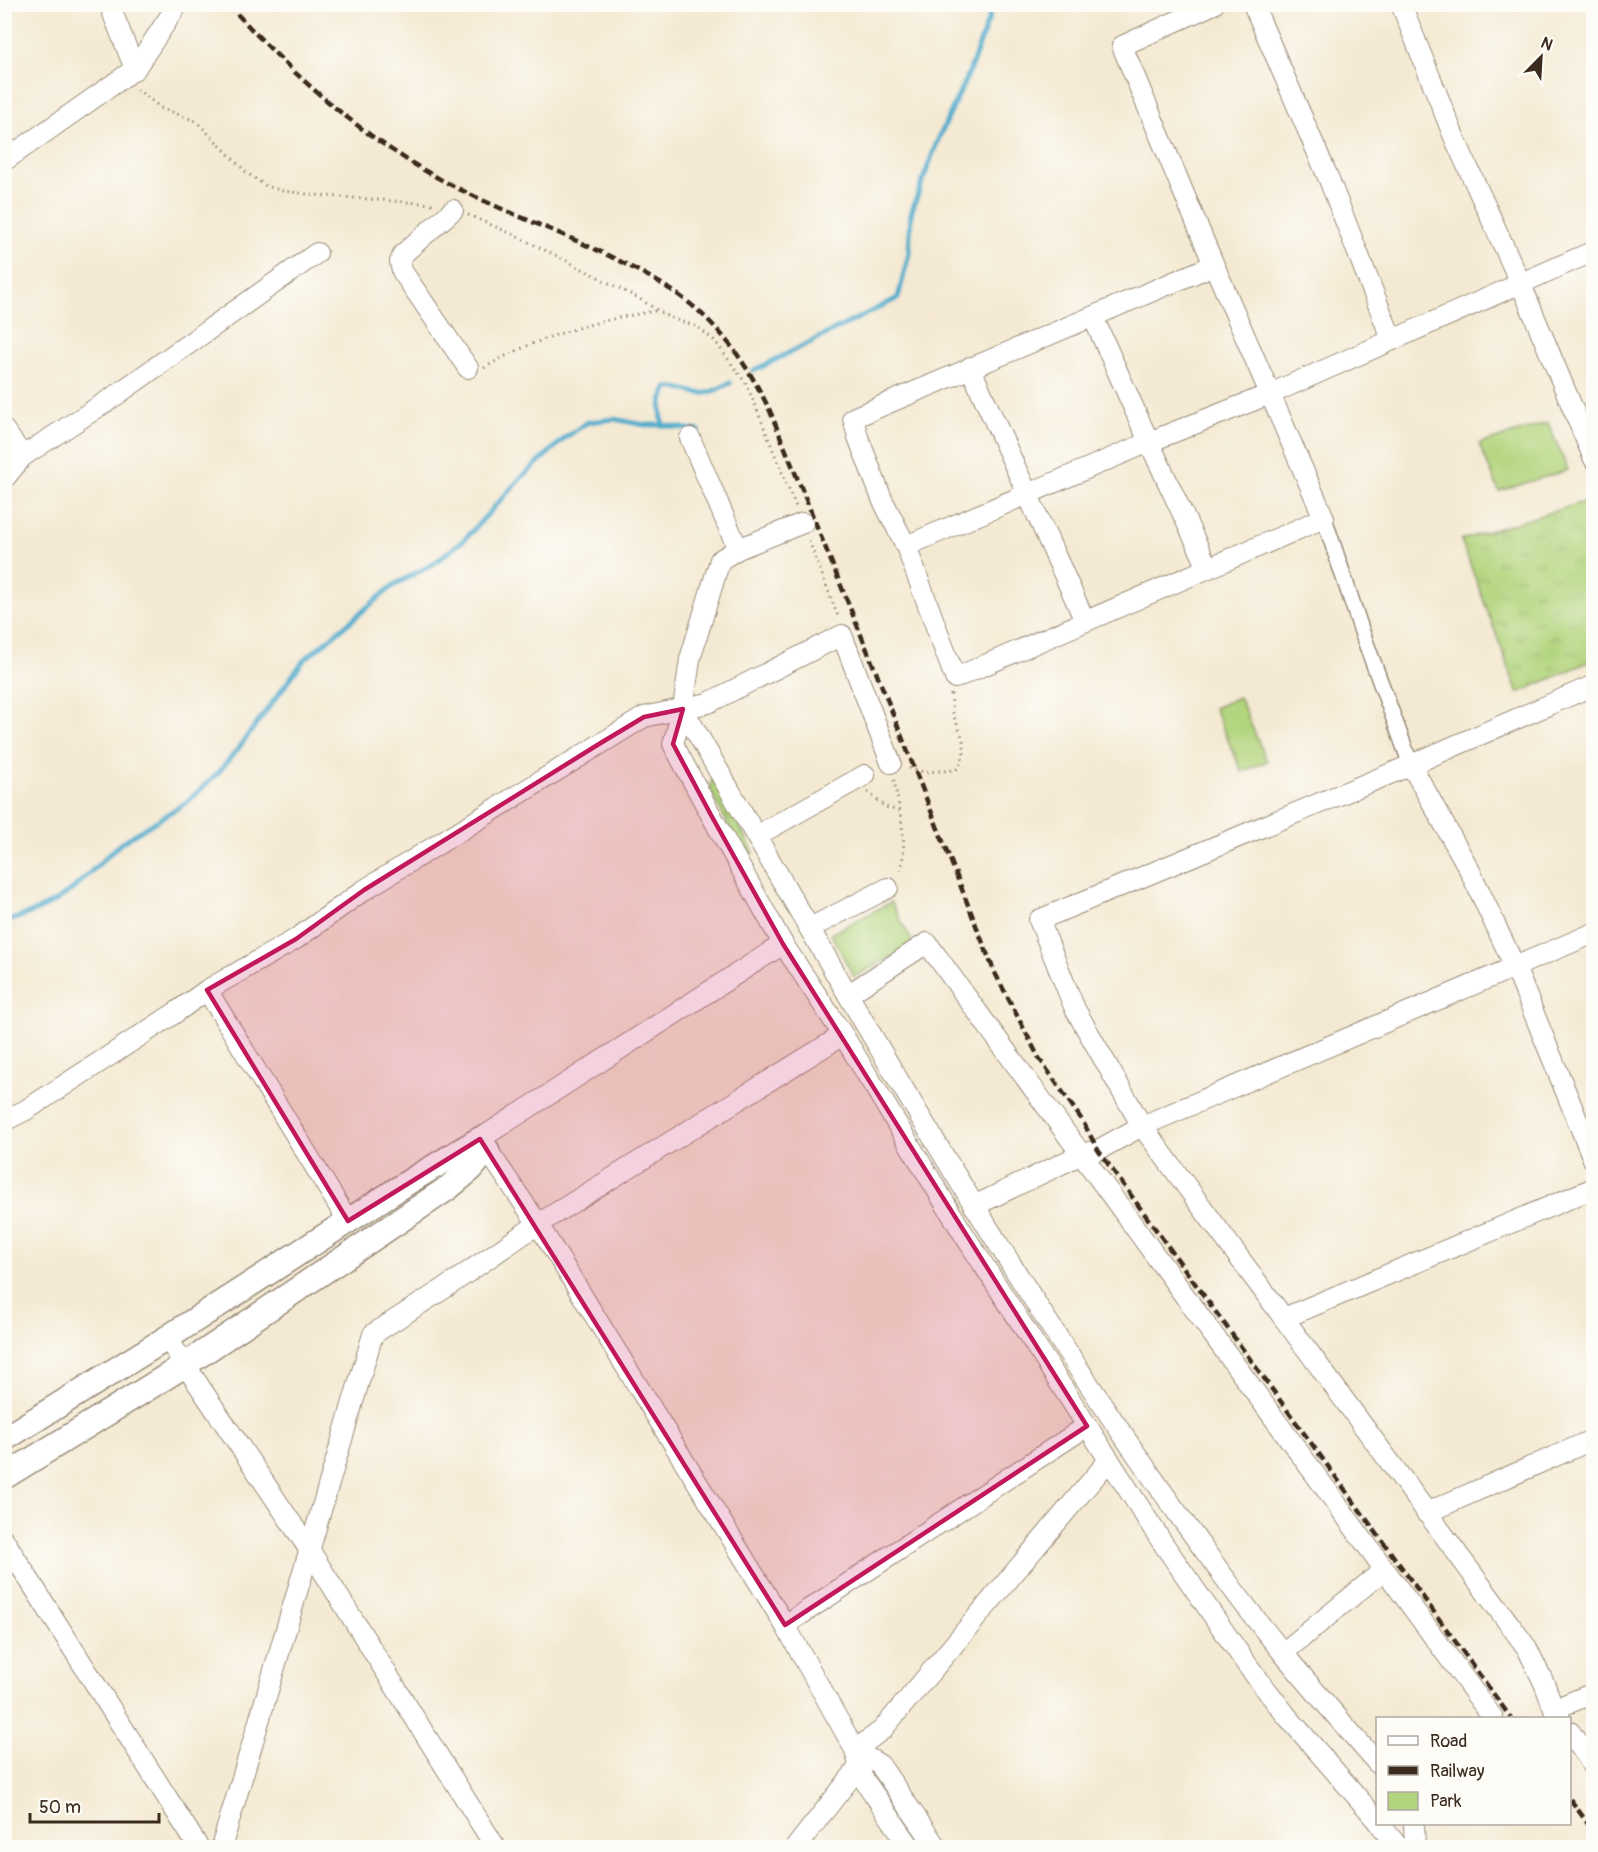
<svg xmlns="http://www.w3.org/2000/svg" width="1598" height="1852" font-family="Pangolin,sans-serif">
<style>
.grass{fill:url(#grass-tufts);stroke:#767f4d;stroke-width:1.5}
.green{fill:#b1d47c;stroke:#767f4d;stroke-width:1.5}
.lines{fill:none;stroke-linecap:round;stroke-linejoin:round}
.stream{stroke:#4eabcc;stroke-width:5}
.pedestrian-casing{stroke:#988a78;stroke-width:18}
.minor-casing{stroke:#988a78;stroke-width:22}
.tertiary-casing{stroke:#988a78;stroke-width:27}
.path{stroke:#988a78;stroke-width:3;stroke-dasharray:1.5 4.5;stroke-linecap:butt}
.pedestrian{stroke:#fff;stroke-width:15}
.minor{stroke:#fff;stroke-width:20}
.tertiary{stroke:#fff;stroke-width:24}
.rail{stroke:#3b2a1e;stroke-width:4.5;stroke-dasharray:9 4.5;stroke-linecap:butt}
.marked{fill:#c2185b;fill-opacity:0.2;stroke:#c2185b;stroke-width:4.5;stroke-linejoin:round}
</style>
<defs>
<pattern id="grass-tufts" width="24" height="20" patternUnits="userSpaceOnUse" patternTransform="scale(1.5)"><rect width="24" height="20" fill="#b1d47c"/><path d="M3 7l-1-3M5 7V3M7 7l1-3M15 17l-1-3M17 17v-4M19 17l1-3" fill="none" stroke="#99b66b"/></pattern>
</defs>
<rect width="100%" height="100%" fill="#fdfcf7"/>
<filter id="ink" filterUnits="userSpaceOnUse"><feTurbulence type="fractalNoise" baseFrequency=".0167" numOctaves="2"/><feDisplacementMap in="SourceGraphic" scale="12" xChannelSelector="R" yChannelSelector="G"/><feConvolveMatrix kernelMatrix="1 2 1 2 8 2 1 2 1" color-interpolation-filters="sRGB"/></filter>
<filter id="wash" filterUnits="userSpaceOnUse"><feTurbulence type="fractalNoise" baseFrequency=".008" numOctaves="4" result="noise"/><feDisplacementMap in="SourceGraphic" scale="24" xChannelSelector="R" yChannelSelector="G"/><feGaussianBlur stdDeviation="1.35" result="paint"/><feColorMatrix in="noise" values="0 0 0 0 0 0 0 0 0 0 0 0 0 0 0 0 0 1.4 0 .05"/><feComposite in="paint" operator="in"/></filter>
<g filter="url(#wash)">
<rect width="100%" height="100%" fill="#f4e9d2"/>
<g class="grass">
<polygon points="1593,499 1593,660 1518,693 1461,540"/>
<polygon points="712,780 717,783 754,853 744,855 710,790"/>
</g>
<g class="green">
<polygon points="1548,423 1568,470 1499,491 1479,444"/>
<polygon points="1239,697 1267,761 1242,772 1214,708"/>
<polygon points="891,902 914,945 854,977 831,934"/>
</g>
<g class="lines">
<g class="stream">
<polyline points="753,371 898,298 909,253 911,213 937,142 970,70 994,4"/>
<polyline points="663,425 699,431"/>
<path d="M4,923L38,910L56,901L74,888L121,843L187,802L217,774L237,750L304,660L394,585L433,564L465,539L519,480L566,437L588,422L614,419L645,425H663C660,411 660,402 667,388C683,386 692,395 706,393C714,392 723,386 730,383"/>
</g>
</g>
</g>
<g filter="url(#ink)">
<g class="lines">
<g class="pedestrian-casing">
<polyline id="pedestrian" points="1324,518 1363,635 1411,765"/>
</g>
<g class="minor-casing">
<g id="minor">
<polyline points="109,4 135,69"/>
<polyline points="1214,4 1122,46 1214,265 1324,518 955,678 906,546 882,499 858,437 853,418 1214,265"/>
<polyline points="1253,4 1328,177 1392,340"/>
<polyline points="1401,4 1454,137 1520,282 1594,459"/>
<polyline points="4,161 135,69 178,4"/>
<polyline points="453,210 403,254 400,262 402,271 468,368"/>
<polyline points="1093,317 1149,442 1208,568"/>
<polyline points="970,367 1085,621"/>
<polyline points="4,430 23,456"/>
<polyline points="690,438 738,549"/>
<polyline points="4,479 23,456 112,398 317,253"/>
<polyline points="803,523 738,549 720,560 690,659 683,709 673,744 711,815 783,944 843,1035 963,1233 1160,1539 1248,1666 1286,1715 1378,1821"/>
<polyline points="906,546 1149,442 1270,394 1594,251"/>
<path d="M683,709C853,1004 1021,1304 1224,1577C1271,1642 1325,1703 1378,1764"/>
<polyline points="1411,765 1469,869 1515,967 1594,1161"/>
<polyline points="756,836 865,775"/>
<polyline points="810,928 888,888"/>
<polyline points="783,944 480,1139 538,1224 785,1625 855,1750 862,1777 911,1848"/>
<polyline points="207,990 348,1221"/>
<polyline points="849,994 927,943 1493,1718"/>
<polyline points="4,1121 26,1110 175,1013 207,990 296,939 364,890 644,717 708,703 842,635 891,763"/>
<polyline points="974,1206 1082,1154 1098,1150 1142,1126 1594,933"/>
<polyline points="1284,1318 1594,1188"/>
<polyline points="167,1338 309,1549 496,1848"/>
<polyline points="1426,1513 1594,1439"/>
<polyline points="4,1540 199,1848"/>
<polyline points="785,1625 1087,1426"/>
<polyline points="1284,1652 1384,1570"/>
<polyline points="1554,1709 1594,1693"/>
<polyline points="1560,1718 1554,1709 1544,1683 1527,1648 1142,1126 1075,1009 1039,920 1411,765 1594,685"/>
<polyline points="1570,1732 1594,1767"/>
<polyline points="1380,1824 1399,1848"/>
<polyline points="1414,1824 1415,1848"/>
<path d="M221,1848C273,1677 322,1505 373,1334L448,1286L538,1224L843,1035"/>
<polyline points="795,1848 859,1767"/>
<polyline points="937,1848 880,1765 855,1750 882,1730 1109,1460"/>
</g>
</g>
<g class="tertiary-casing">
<g id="tertiary">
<polyline points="4,1439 167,1338 410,1181 480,1139"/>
<polyline points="4,1477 185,1365 448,1188 471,1169 487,1150"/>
</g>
</g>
<g class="path">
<polyline points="137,89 161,108 196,121 247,173 266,186 283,191 314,195 433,204"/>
<polyline points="468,215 510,233 565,260 638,298 670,318 696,326 715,341 747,385 796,507"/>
<path d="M484,368C535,337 597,320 656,311"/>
<polyline points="809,541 839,619"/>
<path d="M909,768L924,772L956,770C972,748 961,737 953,714C952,708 952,701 951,694"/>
<path d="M894,780C898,804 911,853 898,874"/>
<polyline points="868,792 885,807 899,811"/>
</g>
<use href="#pedestrian" class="pedestrian"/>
<use href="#minor" class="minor"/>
<use href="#tertiary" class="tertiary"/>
<g class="rail">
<path d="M228,4C288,70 352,129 429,173C494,210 565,232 631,267C658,281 684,296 706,318C734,345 753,376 770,411L887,699L994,971L1039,1058L1082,1120L1098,1150L1511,1718"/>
<polyline points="1570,1799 1594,1832"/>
</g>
</g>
</g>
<path class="marked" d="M683,709L673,744L711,815L783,944L1087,1426L785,1625L480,1139L348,1221L207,990L296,939L364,890L599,744L644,717Z"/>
<rect width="1598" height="1852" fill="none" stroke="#fdfcf7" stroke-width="24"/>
<rect x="1376" y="1717" width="195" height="108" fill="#fdfcf7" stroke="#afa8a0" stroke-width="1.5"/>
<rect x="1388" y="1736" width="30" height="9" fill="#ffffff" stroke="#afa8a0" stroke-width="1.5"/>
<text x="1430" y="1747" font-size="18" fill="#3b2a1e">Road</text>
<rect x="1388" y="1766" width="30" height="9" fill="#3b2a1e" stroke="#afa8a0" stroke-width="1.5"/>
<text x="1430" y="1777" font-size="18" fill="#3b2a1e">Railway</text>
<rect x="1388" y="1792" width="30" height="18" fill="#b1d47c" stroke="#afa8a0" stroke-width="1.5"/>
<text x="1430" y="1807" font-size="18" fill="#3b2a1e">Park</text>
<g transform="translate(1541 57) rotate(24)" stroke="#fdfcf7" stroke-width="4.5" paint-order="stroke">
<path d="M0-4.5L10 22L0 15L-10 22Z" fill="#3b2a1e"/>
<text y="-9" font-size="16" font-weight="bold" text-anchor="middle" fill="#3b2a1e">N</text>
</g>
<path d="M30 1813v9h129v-9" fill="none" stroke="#3b2a1e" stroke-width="3"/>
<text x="39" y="1813" font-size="18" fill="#3b2a1e" stroke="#fdfcf7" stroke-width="4.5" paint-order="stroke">50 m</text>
</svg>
